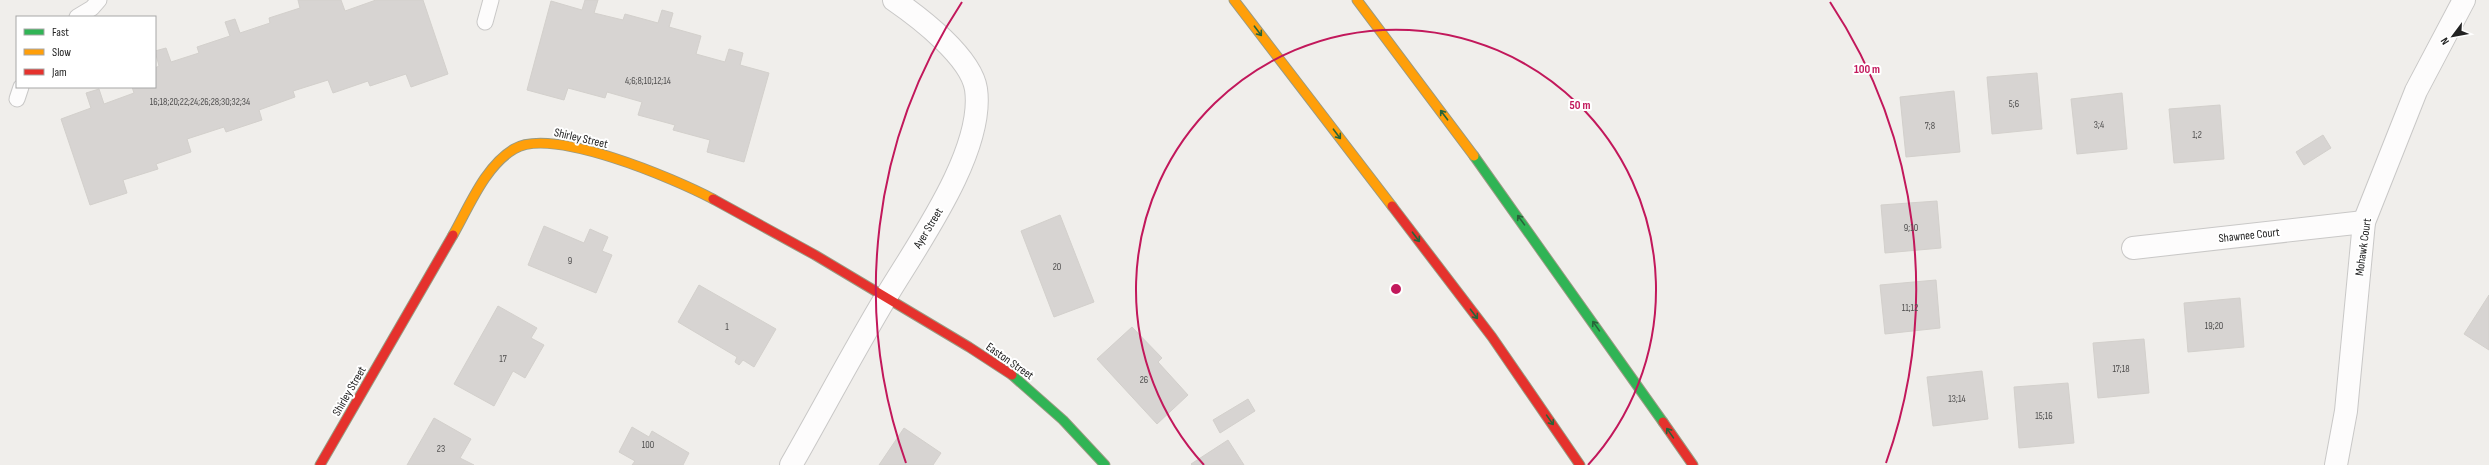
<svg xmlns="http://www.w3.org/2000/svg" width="2489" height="465" font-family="'Sofia Sans Condensed',sans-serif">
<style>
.building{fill:#d7d4d2;stroke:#d3d0cc}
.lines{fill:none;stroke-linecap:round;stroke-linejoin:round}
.lane-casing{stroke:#c9c8c7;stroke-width:17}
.street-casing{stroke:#c9c8c7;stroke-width:24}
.fast-casing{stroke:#999a82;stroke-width:11}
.slow-casing{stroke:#999a82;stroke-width:11}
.jam-casing{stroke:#999a82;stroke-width:11}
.lane{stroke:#fdfcfc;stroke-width:15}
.street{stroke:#fdfcfc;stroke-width:22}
.fast{stroke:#30b455;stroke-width:9}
.slow{stroke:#ff9f0a;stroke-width:9}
.jam{stroke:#e5322d;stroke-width:9}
.oneway{stroke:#286439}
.ring{fill:none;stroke:#c2185b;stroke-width:2}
.labels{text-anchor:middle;stroke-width:4;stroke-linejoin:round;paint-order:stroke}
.number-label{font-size:10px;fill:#4f4e4e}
.street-label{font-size:12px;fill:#222;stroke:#fff}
.centre{fill:#c2185b;stroke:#fff;stroke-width:2}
.ring-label{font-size:12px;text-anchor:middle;font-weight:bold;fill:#c2185b;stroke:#fff;stroke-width:4;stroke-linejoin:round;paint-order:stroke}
</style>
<rect width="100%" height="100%" fill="#f0eeeb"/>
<g class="building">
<polygon points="298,0 341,0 345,11 376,0 423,0 448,74 411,87 406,74 370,86 368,81 333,93 328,80 293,91 295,97 259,110 262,120 226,132 224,127 187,139 191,152 156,164 158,169 123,180 127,193 90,205 61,119 91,108 86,93 99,89 104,104 134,93 132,87 155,87 155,68 159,66 155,51 166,48 171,62 199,53 197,47 230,36 225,22 235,19 240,33 270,23 269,18 300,8"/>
<polygon points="585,0 598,0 594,13 623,20 625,14 658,23 662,10 673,13 669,27 701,36 696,54 725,62 729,49 743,53 740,65 769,73 744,162 707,152 710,140 673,130 675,125 638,115 642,102 607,92 605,98 568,88 564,100 527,90 551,1 582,10"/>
<polygon points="2037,73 2042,129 1992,134 1987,77"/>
<polygon points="1954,91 1960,152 1906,157 1900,97"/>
<polygon points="2122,93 2127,149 2077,154 2071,99"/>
<polygon points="2220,105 2224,159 2174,163 2169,109"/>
<polygon points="2323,135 2331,148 2304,165 2296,152"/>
<polygon points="1937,201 1941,248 1885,253 1881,205"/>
<polygon points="1060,215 1094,302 1054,317 1021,231"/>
<polygon points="544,226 584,243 590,229 608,237 602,251 612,255 596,293 528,265"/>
<polygon points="1936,280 1940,328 1885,334 1880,285"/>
<polygon points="699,285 776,329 754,367 743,360 739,365 735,362 737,357 678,322"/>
<polygon points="2489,295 2489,350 2464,334"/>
<polygon points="2240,298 2244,347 2188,352 2184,303"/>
<polygon points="498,306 537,328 531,338 544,345 525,378 513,371 494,406 454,384"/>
<polygon points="1132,327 1162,358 1158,362 1188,395 1157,424 1097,359"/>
<polygon points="2144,339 2149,393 2098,398 2093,343"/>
<polygon points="1982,371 1988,419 1933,426 1927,377"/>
<polygon points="2068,383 2074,443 2019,448 2014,387"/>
<polygon points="1248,399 1255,411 1220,433 1213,420"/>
<polygon points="434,418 471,439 460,458 474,465 407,465"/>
<polygon points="632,427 649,437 652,431 689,453 683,465 632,465 635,461 619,452"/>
<polygon points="904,428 941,453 933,465 879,465"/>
<polygon points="1228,440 1244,465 1192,465 1191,464"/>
</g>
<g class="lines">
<g class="lane-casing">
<g id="lane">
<polyline points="77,17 92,8 99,0"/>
<polyline points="485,22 491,0"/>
<polyline points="17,99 21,87"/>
</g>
</g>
<g class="street-casing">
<g id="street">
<polyline points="2133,248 2364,222"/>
<path d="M791,465C823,409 853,352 886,297C917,245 985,151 976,89C971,57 920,18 894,0"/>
<polyline points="2336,465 2346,411 2364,222 2416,91 2464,0"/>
</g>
</g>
<g class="fast-casing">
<g id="fast">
<polyline points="1474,156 1663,422"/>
<polyline points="1012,375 1063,420 1105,465"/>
</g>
</g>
<g class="slow-casing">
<g id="slow">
<polyline points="1234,0 1392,206"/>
<polyline points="1357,0 1474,156"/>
<path d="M453,235C469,207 485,166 514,149C552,126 675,179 713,199"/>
</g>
</g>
<g class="jam-casing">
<g id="jam">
<polyline points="713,199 815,255 969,347 1012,375"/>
<polyline points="1392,206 1492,337 1580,465"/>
<polyline points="1663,422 1693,465"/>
<polyline points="320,465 453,235"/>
</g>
</g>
<use href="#lane" class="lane"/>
<use href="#street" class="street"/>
<use href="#fast" class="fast"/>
<use href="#slow" class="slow"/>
<use href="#jam" class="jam"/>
</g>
<defs><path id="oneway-shaft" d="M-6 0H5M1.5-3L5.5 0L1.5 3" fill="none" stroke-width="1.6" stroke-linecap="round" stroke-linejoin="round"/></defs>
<g class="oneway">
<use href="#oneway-shaft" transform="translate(1258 31) rotate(53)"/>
<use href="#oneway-shaft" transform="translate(1444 115) rotate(-127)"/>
<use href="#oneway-shaft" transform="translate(1337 134) rotate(53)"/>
<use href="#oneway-shaft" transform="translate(1521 220) rotate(-126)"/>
<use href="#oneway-shaft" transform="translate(1416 237) rotate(53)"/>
<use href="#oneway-shaft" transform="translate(1474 314) rotate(53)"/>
<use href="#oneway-shaft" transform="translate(1596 326) rotate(-125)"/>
<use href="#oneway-shaft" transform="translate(1550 420) rotate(55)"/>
<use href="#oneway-shaft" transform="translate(1670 433) rotate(-125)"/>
</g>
<g class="ring">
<path d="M1204 465A260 260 0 1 1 1588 465"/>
<path d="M906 463A520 520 0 0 1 962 2M1830 2A520 520 0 0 1 1886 463"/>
</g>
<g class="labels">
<g class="number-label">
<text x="648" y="84">4;6;8;10;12;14</text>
<text x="200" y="105">16;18;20;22;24;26;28;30;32;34</text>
<text x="2014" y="107">5;6</text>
<text x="2099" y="128">3;4</text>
<text x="1930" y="129">7;8</text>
<text x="2197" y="138">1;2</text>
<text x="1911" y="231">9;10</text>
<text x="570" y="264">9</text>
<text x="1057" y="270">20</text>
<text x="1910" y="311">11;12</text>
<text x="2214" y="329">19;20</text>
<text x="727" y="330">1</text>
<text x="503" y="362">17</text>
<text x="2121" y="372">17;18</text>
<text x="1144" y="383">26</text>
<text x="1957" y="402">13;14</text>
<text x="2044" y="419">15;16</text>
<text x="648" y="448">100</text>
<text x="441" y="452">23</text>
</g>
<g class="street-label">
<text transform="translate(581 138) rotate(13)" y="4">Shirley Street</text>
<text transform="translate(928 228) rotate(-59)" y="4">Ayer Street</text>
<text transform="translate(2249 235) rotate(-6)" y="4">Shawnee Court</text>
<text transform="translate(2363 247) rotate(-82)" y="4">Mohawk Court</text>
<text transform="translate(1010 361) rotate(35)" y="4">Easton Street</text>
<text transform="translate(349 391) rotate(-60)" y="4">Shirley Street</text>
</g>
</g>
<circle cx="1396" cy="289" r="6" class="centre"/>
<g class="ring-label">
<text x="1867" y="73">100 m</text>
<text x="1580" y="109">50 m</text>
</g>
<rect x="16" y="16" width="140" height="72" fill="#ffffff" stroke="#a7a7a7"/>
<rect x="24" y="29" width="20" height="6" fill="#30b455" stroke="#a7a7a7"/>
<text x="52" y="36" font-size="12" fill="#222222">Fast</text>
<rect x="24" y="49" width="20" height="6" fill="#ff9f0a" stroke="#a7a7a7"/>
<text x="52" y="56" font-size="12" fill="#222222">Slow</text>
<rect x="24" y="69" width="20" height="6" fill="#e5322d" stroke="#a7a7a7"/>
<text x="52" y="76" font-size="12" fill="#222222">Jam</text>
<g transform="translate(2453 36) rotate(238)" stroke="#ffffff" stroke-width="3" paint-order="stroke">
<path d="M0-3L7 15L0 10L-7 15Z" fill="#222222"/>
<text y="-6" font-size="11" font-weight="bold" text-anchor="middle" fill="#222222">N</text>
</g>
</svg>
